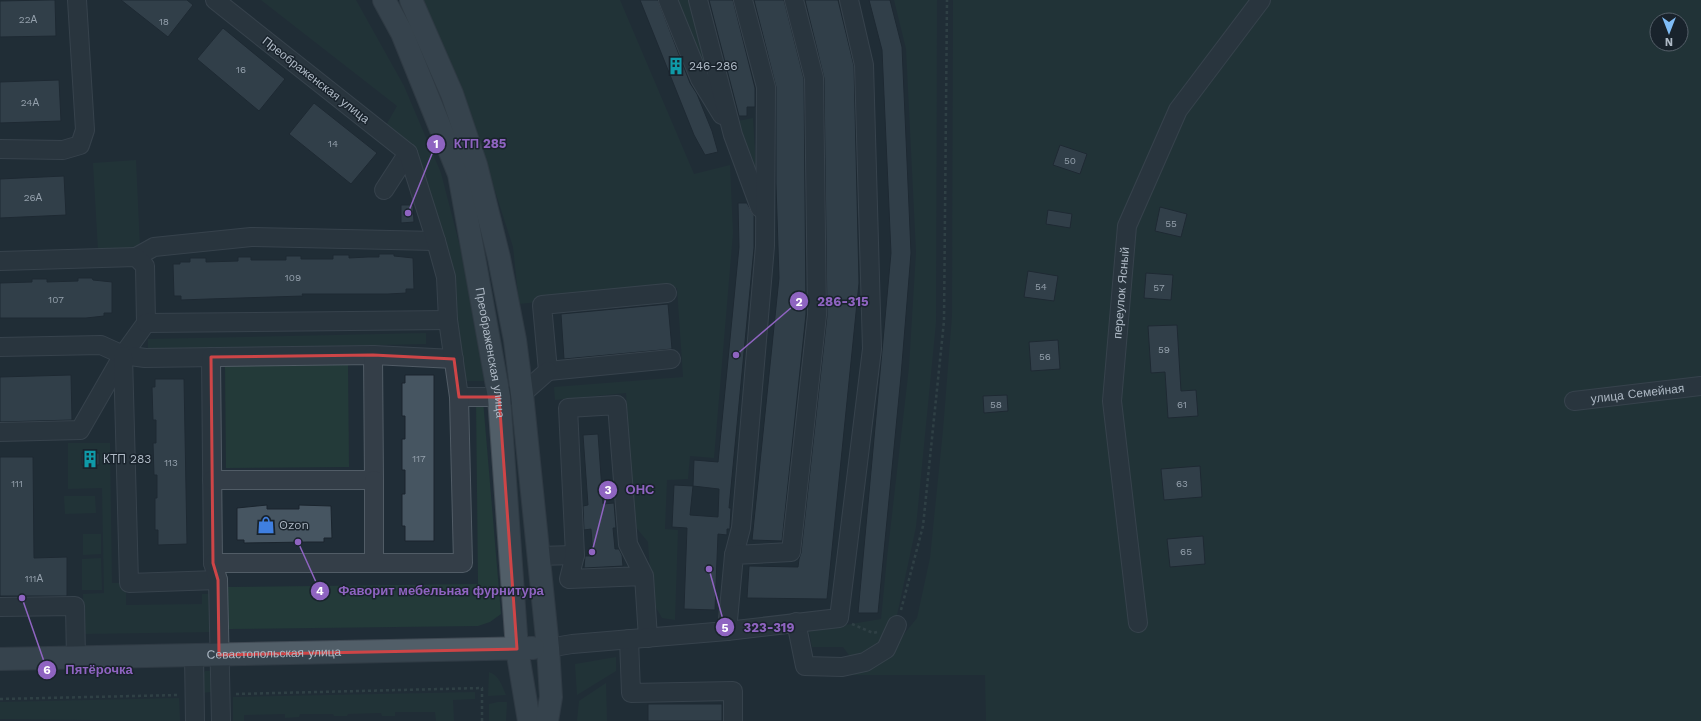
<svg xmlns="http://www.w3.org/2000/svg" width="1701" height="721" font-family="'Work Sans',sans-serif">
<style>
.green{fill:#233a39;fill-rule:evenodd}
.building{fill:#465561;stroke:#1b252e;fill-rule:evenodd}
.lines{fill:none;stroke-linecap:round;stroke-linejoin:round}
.minor-casing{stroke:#515c66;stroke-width:20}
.major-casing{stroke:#404a54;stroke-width:24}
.path{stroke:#425757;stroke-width:2.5;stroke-dasharray:3 3;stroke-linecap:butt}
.minor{stroke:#343e48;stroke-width:18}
.major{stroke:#515e68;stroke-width:22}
.marked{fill:none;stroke:#ce4547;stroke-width:3;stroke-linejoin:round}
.labels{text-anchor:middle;stroke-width:3;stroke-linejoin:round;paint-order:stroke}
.number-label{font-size:10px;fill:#94a0ac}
.poi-label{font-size:12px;fill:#aeb9c5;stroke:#19232c;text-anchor:start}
.street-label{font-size:12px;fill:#aeb9c5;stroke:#19232c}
.leader{fill:none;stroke:#8f64c1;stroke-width:1.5}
.callout-dot{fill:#8f64c1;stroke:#19232c;stroke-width:1.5}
.mark-label{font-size:12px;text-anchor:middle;font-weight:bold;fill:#fff}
.callout-label{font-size:13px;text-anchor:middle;font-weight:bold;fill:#8f64c1;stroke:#19232c;stroke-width:3;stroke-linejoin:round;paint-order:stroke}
</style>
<rect width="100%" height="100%" fill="#202d37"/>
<g class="green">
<polygon points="261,0 356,0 404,86 441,173 481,328 484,381 463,381 443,235 385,127 397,106"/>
<polygon points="421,0 620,0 694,174 730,165 733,233 714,458 690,456 688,479 667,480 665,529 678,530 675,620 662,618 652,601 648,542 634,525 626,393 555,400 554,387 683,377 677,288 519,304 513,247 461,85"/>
<polygon points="673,0 690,0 709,70 701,68"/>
<polygon points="894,0 937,0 936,323 916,527 896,620 887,642 852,659 843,647 812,647 809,631 881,619 887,558 909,367 916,252 906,49"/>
<path d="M953,0H1701V721H986L985,675H826L879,665L917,618L930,558L943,430L952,316ZM1657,20H1681V44H1657Z"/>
<polygon points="753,118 756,168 738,121"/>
<polygon points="136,160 140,248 98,250 93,163"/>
<polygon points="426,333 426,344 148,350 148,339"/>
<polygon points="348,365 349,467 226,468 225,366"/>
<polygon points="476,400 483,400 501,614 490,622 478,626 229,629 228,587 478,584"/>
<polygon points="68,443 110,443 112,583 126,583 126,605 202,604 202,594 215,594 216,632 84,634 83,594 104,593 102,488 68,489"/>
<polygon points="64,496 95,496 96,513 65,514"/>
<polygon points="83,534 101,534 101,554 83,555"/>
<polygon points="101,558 102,590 82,590 82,559"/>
<polygon points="616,657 616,671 577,695 575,664"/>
<polygon points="205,671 213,671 216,687 211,692 201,693 201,676"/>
<path d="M489,672C499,675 502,686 506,695L488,696Z"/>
<polygon points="606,683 607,721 577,721 579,701"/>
<polygon points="475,692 475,699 453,700 454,721 436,721 435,712 395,712 395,716 382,716 381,713 348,714 347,716 334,716 333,714 300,714 299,717 285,718 285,714 244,715 244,721 233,721 233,697"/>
<polygon points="179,698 180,721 0,719 0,702"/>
<polygon points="498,702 507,702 506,721 489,721 489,704"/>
</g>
<g class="building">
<polygon points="49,0 55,0 56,36 0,37 0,1"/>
<polygon points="121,0 187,0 193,5 168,37"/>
<polygon points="640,0 658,0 690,83 697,94 712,131 718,152 705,155 694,135"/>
<polygon points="709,0 733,0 755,88 755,107 747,107 747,116 739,116"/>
<polygon points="754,0 784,0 804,79 806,314 782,541 752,540 779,278 776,184 776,87"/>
<polygon points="805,0 838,0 854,66 859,283 827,599 747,598 749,566 798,567 799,559 801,553 827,316 824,78"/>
<polygon points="869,0 890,0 902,47 911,253 901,376 878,613 858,613 891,253 882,50"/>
<polygon points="223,28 285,79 259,111 197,59"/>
<polygon points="59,80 61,121 0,123 0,82"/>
<polygon points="314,103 377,153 351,184 289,134"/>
<polygon points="1060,145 1087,154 1080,174 1053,165"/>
<polygon points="64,176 66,215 0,218 0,179"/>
<path d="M738,203H747L754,216V248L729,508H731L730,527V529H727V535L718,534L715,610L684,609L687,528L672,527L674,485L693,486L694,460L718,462L739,247ZM693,486L719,489L718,517L690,515Z"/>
<polygon points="401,205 413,205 414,222 401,223"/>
<polygon points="1160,207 1187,214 1181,237 1155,231"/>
<polygon points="1048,210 1072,214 1070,228 1046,224"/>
<polygon points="379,254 394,254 394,256 413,258 414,289 406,289 406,293 388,294 302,294 303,296 208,299 181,300 181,296 174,296 173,264 180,264 180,262 190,262 190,258 206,258 206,262 238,261 238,257 251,257 251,260 286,260 286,256 301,256 301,259 333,259 333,255 349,255 349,258 368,257 379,257"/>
<polygon points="1028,271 1058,276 1054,301 1024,297"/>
<polygon points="1146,273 1173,275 1171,300 1144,298"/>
<polygon points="78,278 92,278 93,280 112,282 112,313 104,313 104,316 86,318 0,318 0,283 32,282 32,279 47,279 47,282 78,281"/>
<polygon points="668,304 672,349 564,359 561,314"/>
<polygon points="1177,325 1181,391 1196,390 1198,416 1168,418 1165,372 1151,373 1148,326"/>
<polygon points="1058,340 1060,369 1031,371 1029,342"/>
<polygon points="71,375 72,420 0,422 0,377"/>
<polygon points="405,375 434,375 434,541 405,541 405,526 402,526 402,494 405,494 405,470 402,470 402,439 405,439 405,416 402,416 402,383 405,383"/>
<polygon points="155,379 184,379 187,544 158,545 158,530 155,530 155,498 157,498 157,475 154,475 153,443 156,443 156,420 153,420 152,387 155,387"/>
<polygon points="1007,395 1008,411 984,413 983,396"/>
<polygon points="598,434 603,504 614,503 616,528 613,528 615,549 619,549 622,555 623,566 584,568 585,556 593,556 591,529 584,530 583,506 588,505 583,435"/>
<rect x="82" y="453" width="17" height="12"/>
<polygon points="0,457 33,457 34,558 67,557 67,596 0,596"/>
<polygon points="1200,466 1202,497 1164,500 1161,469"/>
<polygon points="267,505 267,509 299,509 299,505 331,506 332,538 324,538 324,542 308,542 244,543 244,540 237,540 237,508"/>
<polygon points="1203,536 1205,564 1170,567 1167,539"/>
<rect x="648" y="704" width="74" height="17"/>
</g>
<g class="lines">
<g class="minor-casing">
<g id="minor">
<polyline points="668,0 700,79 722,115"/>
<polyline points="698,0 733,135 760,208"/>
<polyline points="0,149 63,150 80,145 85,130 77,0"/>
<polyline points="384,190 408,153"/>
<polyline points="136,257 154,247 251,237 436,241"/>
<polyline points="0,261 136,257 145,266 146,323 123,355 80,430 0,432"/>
<polyline points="667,293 542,305 548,371 671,359"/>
<polyline points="146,323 448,320"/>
<polyline points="0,347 101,345 123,355 145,358 373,355 454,359"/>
<polyline points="123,356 129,583 218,580"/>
<polyline points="211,357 213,563 218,580 221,721"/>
<polyline points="459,397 499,397 522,394 548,371"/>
<path id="s1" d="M1574,401L1701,386"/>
<polyline points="212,480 374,480 373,355"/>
<polyline points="374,480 374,563"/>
<polyline points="734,555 741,528 765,246 766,87 743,0"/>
<polyline points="538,556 575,555"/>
<polyline points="213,563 463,563 459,397 448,320 446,277 436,241 408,153 215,0"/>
<polyline points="644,576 628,544 617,405 568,408 575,555 569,579 644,576 648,638"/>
<polyline points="0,607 75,606 76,658"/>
<polyline points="796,622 805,666 842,667 865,662 886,649 897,625"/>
<path id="s2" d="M1138,623L1112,401L1127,226L1178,110L1261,0"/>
<polyline points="727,631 734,555 791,552 817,315 814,78 794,0"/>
<polyline points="629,639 631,693 733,691 733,721"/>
<polyline points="548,648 572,644 727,631 839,618 872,349 864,65 849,0"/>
<polyline points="194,655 195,721"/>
</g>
</g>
<g class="major-casing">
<g id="major">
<path id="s3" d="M384,0L402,33L459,174L499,397L517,649L529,721"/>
<polyline points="411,0 452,94 476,165 499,258 515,340 522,394 548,648 551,697 547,721"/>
<path id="s4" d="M0,659L533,648"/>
</g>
</g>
<g class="path">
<polyline points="901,610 923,526 944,321 947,0"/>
<polyline points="852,624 873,633 877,632"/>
<polyline points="236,694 482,688 482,721"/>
<polyline points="0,699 179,695"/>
</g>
<use href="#minor" class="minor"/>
<use href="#major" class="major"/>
</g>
<path d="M0 0H1701V721H0ZM373,355L454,359L459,397H499L517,649L219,655L218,580L213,563L211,357Z" fill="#202d37" fill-opacity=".55" fill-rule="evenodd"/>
<path class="marked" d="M373,355L454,359L459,397H499L517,649L219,655L218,580L213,563L211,357Z"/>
<defs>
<g id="building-bare" transform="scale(1.38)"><path d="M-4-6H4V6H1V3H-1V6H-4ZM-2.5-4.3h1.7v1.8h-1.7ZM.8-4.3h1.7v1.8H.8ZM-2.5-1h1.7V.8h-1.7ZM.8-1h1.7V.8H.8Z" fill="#0f9aa8" stroke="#19232c" stroke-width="2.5" paint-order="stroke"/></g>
<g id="shop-bare" transform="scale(1.38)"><path d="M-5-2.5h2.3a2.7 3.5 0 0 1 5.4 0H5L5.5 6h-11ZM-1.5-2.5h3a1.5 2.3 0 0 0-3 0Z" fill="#3f7fe0" stroke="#19232c" stroke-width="2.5" paint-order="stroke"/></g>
</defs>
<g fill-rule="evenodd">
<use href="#building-bare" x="676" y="66"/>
<use href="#building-bare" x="90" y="459"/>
<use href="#shop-bare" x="266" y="525"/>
</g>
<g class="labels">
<g class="number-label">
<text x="28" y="23">22А</text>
<text x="164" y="25">18</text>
<text x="241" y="73">16</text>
<text x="30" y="106">24А</text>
<text x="333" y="147">14</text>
<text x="1070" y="164">50</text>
<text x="33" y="201">26А</text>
<text x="1171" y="227">55</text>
<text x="293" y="281">109</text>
<text x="1041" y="290">54</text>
<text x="1159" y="291">57</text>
<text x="56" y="303">107</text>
<text x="1164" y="353">59</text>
<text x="1045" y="360">56</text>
<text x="996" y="408">58</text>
<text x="1182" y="408">61</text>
<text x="419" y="462">117</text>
<text x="171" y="466">113</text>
<text x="17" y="487">111</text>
<text x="1182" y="487">63</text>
<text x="1186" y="555">65</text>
<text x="34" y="582">111А</text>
</g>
<g class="poi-label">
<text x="689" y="70">246-286</text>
<text x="103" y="463">КТП 283</text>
<text x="279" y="529">Ozon</text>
</g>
<g class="street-label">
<text transform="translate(316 80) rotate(38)" y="4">Преображенская улица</text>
<text dy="4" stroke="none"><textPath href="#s2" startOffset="332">переулок Ясный</textPath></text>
<text dy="4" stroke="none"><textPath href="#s3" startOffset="371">Преображенская улица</textPath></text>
<text dy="4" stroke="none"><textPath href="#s1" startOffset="64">улица Семейная</textPath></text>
<text dy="4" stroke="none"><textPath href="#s4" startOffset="274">Севастопольская улица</textPath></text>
</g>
</g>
<path class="leader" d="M408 213L436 144M736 355L799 301M592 552L608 490M298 542L320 591M709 569L725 627M22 598L47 670"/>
<g class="callout-dot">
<circle cx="408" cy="213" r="4"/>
<circle cx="736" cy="355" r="4"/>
<circle cx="592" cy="552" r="4"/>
<circle cx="298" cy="542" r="4"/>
<circle cx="709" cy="569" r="4"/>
<circle cx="22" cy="598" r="4"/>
<circle cx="436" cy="144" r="10"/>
<circle cx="799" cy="301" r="10"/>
<circle cx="608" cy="490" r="10"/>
<circle cx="320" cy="591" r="10"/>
<circle cx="725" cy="627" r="10"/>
<circle cx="47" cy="670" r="10"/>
</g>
<g class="mark-label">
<text x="436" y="148">1</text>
<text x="799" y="306">2</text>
<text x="608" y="494">3</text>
<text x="320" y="595">4</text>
<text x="725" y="632">5</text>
<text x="47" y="674">6</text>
</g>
<g class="callout-label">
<text x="480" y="148">КТП 285</text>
<text x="843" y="306">286-315</text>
<text x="640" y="494">ОНС</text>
<text x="441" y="595">Фаворит мебельная фурнитура</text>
<text x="769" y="632">323-319</text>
<text x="99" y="674">Пятёрочка</text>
</g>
<g transform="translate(1669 32) rotate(180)"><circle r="19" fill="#19232c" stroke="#555f69"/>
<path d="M0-3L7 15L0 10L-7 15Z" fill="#80bdf7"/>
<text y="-6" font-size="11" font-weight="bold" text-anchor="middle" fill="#aeb9c5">N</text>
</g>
</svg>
